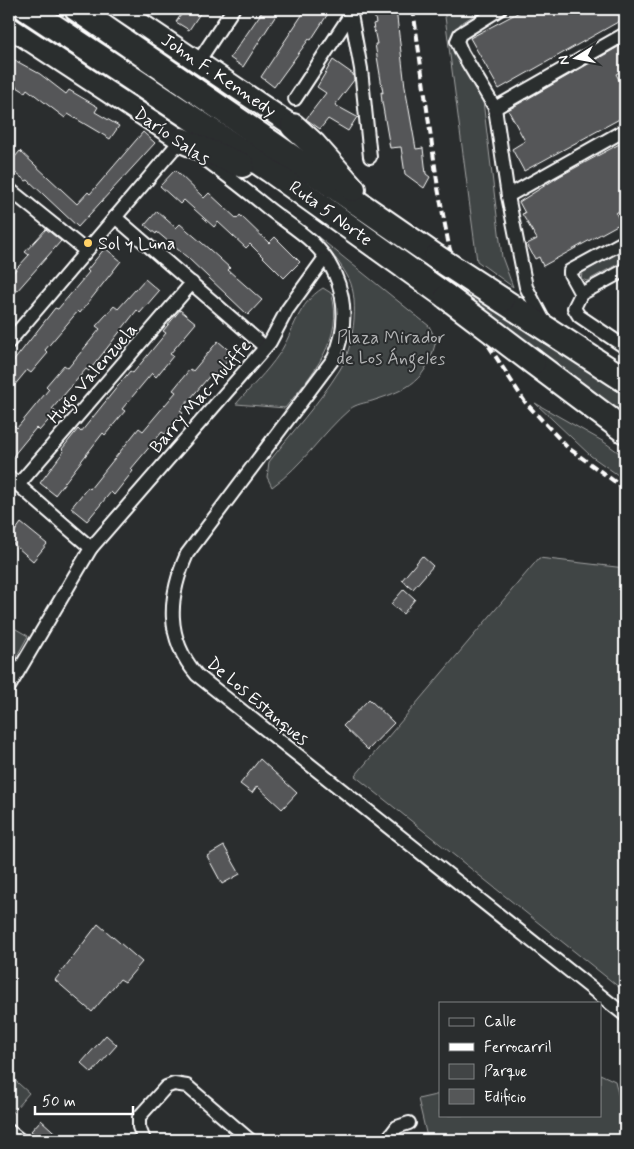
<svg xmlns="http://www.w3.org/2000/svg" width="634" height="1149" font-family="Mynerve,sans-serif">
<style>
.green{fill:#414445;stroke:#a0a2a2}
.building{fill:#555758;stroke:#fff}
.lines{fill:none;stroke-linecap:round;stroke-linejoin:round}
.street-casing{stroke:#fff;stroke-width:16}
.primary-casing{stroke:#fff;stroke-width:24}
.highway-casing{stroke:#fff;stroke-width:28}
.street{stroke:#2a2d2e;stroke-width:12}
.primary{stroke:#2a2d2e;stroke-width:20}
.highway{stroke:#2a2d2e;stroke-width:24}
.rail{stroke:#fff;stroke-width:4;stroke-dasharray:8 4;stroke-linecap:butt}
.highway-bridge-casing{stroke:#fff;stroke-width:28;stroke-linecap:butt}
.highway-bridge{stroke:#2a2d2e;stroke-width:24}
.poi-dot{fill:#ffd166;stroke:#2a2d2e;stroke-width:2}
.labels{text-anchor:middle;stroke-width:4;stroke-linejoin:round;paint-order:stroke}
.street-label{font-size:18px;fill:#fff;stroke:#2a2d2e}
.poi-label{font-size:18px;fill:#fff;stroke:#2a2d2e;text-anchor:start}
.park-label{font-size:18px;fill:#b3b4b5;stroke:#2a2d2e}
</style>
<rect width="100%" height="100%" fill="#2a2d2e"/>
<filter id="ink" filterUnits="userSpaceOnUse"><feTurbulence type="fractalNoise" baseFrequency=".02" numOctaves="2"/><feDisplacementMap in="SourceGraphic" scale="10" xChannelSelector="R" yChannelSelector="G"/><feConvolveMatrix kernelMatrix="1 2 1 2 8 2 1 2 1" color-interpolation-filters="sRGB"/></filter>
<g filter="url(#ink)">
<g class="green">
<polygon points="9,9 224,150 181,129 9,21"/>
<polygon points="41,9 68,9 625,391 625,420"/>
<polygon points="95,9 112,9 262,110 331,176 142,39"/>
<polygon points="444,9 472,9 474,15 460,24 453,43 483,101 502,257 513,287 477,261"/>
<path d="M317,236L429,326L436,340C427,381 409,389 372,401C365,403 356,404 350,409C322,433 303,465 272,487L267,477L269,462C292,432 319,403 339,371C353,350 360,302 349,279C341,263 328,249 317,236Z"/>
<polygon points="625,249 625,260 587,281 581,279 582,273"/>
<path d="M323,288L331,293C346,337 311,376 285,408L236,404C250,388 267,372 279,354C295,330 297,304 323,288Z"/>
<polygon points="535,403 604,442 625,457 625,480 591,456"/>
<polygon points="539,558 625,568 625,992 355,776"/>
<polygon points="9,625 28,636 9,670"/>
<polygon points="600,1074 615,1081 625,1122 625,1140 414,1140 427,1137 418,1099 440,1094 440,1115 600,1115"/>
<polygon points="9,1075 29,1093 9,1116"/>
</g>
<g class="building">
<polygon points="185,9 203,9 189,30 176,22"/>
<polygon points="264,9 280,9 243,67 230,58"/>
<polygon points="306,9 331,9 311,40 309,39 274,87 261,77"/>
<polygon points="373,9 396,9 405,87 416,149 423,148 426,174 430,177 424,188 405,174 401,147 390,148 382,102 381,92 383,93 375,44 377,44 373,24 376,23"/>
<polygon points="525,9 625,9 625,18 499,89 470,38"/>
<polygon points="625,43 625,69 616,74 625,91 625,116 524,171 512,149 525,141 508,110"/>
<polygon points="9,57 40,74 66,94 69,90 98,107 95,112 119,126 110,139 68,114 65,118 27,89 25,92 9,82"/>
<polygon points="333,60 353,74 354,80 335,105 357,117 348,131 328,119 320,129 306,119 326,93 317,87"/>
<polygon points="143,132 155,143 78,227 28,180 26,181 9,168 9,164 20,151 77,204 88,192 90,194"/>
<polygon points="625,141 625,207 616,213 621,223 543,266 539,257 535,259 527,244 537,239 522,214 525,213 519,202 560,176"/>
<polygon points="175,170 204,198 209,193 237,219 240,215 269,243 275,237 300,262 284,278 250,244 246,248 218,222 214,227 184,200 180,204 160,186"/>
<polygon points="157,211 176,228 180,224 209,249 230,268 228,270 262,300 248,315 188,258 157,232 156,234 145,225"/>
<polygon points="46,229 61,241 9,300 9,277 29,255 25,252"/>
<polygon points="105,248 121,261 80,313 78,311 45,350 48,353 31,373 27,370 9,392 9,367 55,308 58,309 89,272 87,270"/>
<polygon points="145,279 159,291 140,313 137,310 89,371 86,369 52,409 56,412 39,431 36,428 9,461 9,431 14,425 17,428 49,389 46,386 64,365 68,368 100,329 96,326 114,306 118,309"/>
<polygon points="180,310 196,323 170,354 173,356 156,377 152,373 122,409 125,411 105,435 103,433 55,495 40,483 64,451 62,449 78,429 81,432 130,371 133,373 166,333 163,331"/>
<polygon points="218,341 233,354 215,376 212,373 180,411 183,413 165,434 162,432 131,469 133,471 114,495 111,492 87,521 71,508 88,487 90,489 139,428 143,431 176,392 173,390 190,369 193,371"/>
<polygon points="21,523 47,544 33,561 9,540"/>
<polygon points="422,556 433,566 413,589 402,580"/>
<polygon points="404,589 415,599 403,614 391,604"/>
<polygon points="369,699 394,723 368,750 343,726"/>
<polygon points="260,759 297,793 282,809 257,786 252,793 240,784"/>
<polygon points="224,846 240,874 222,884 207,856"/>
<polygon points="98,924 142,962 125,982 120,979 92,1012 55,980"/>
<polygon points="106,1035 117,1045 92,1073 81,1063"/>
<polygon points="41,1120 63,1140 41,1140 31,1131"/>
</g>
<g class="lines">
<g class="street-casing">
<g id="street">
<polyline points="350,9 361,69 370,157"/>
<polyline points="500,9 460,34 457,41 462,53 495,108 508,196 526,287 545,323"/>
<polyline points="198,62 233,9"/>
<polyline points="295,99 351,14"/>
<polyline points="495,108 625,34"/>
<path d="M202,157C225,174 247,191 269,209C283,220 299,230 312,242C344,273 352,318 334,358L187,554C168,597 165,638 197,675L625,1015"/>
<polyline points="9,189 86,251"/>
<polyline points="508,196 625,130"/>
<polyline points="115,217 265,347"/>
<polyline points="625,270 581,294 574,308 579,316 625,347"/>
<polyline points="581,294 570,274 570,271 625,241"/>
<polyline points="9,342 181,140 184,143"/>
<polyline points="9,477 91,548"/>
<polyline points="18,485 192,283"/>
<polyline points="9,687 91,548 270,342 287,310 324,259"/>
<polyline points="9,1131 20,1140"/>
<polyline points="144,1140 139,1127 139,1117 166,1087 174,1084 187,1086 250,1140"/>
<polyline points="387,1140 397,1127 409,1123"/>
</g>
</g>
<g class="primary-casing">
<g id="primary">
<polyline points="119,9 293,126"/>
<polyline points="9,27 181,140"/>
</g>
</g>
<g class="highway-casing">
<g id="highway">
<polyline points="27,9 270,170 447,297"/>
<polyline points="77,9 436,257"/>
<polyline points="293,126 314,145 353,189"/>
<polyline points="181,140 242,165"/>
<polyline points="502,300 625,380"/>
<polyline points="533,362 625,431"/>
</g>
</g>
<use href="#street" class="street"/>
<use href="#primary" class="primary"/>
<use href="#highway" class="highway"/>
<polyline class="rail" points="413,9 438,188 449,246 462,292 485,340 525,402 567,447 625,489"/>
<g class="highway-bridge-casing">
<g id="highway-bridge">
<polyline points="436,257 502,300"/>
<polyline points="447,297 533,362"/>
</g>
</g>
<use href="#highway-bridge" class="highway-bridge"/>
</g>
</g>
<circle class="poi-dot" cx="88" cy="243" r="5"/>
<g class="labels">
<g class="street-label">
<text transform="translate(219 75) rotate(34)" y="6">John F. Kennedy</text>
<text transform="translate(172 136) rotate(35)" y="6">Darío Salas</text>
<text transform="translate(331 213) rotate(36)" y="6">Ruta 5 Norte</text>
<text transform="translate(92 373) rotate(-49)" y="6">Hugo Valenzuela</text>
<text transform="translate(200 396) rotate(-49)" y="6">Barry Mac-Auliffe</text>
<text transform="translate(258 701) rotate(40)" y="6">De Los Estanques</text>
</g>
<g class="poi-label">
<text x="98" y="249">Sol y Luna</text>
</g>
<g class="park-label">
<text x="391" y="343">Plaza Mirador<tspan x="391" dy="21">de Los Ángeles</tspan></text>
</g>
</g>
<rect width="634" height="1149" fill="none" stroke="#2a2d2e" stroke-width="30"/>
<rect x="15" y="15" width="604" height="1119" fill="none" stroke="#fff" stroke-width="2" filter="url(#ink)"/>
<rect x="439" y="1002" width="162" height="115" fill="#2a2d2e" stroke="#7f8182"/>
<rect x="449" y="1018" width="25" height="8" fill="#2a2d2e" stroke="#7f8182"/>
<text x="484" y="1026" font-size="15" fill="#ffffff">Calle</text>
<rect x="449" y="1043" width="25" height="8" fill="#ffffff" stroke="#7f8182"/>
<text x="484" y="1052" font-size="15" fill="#ffffff">Ferrocarril</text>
<rect x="449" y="1064" width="25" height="15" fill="#414445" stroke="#7f8182"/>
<text x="484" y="1076" font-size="15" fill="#ffffff">Parque</text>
<rect x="449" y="1089" width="25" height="15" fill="#555758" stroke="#7f8182"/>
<text x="484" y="1102" font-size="15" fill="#ffffff">Edificio</text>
<g transform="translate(576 58) rotate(259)" stroke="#2a2d2e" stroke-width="4" paint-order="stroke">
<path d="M0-4L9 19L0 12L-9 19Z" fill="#ffffff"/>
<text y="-8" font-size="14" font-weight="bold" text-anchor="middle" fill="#ffffff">N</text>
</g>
<path d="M35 1106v8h98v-8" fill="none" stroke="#ffffff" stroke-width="2.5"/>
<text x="42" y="1106" font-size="15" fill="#ffffff" stroke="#2a2d2e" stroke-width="4" paint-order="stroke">50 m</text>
</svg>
